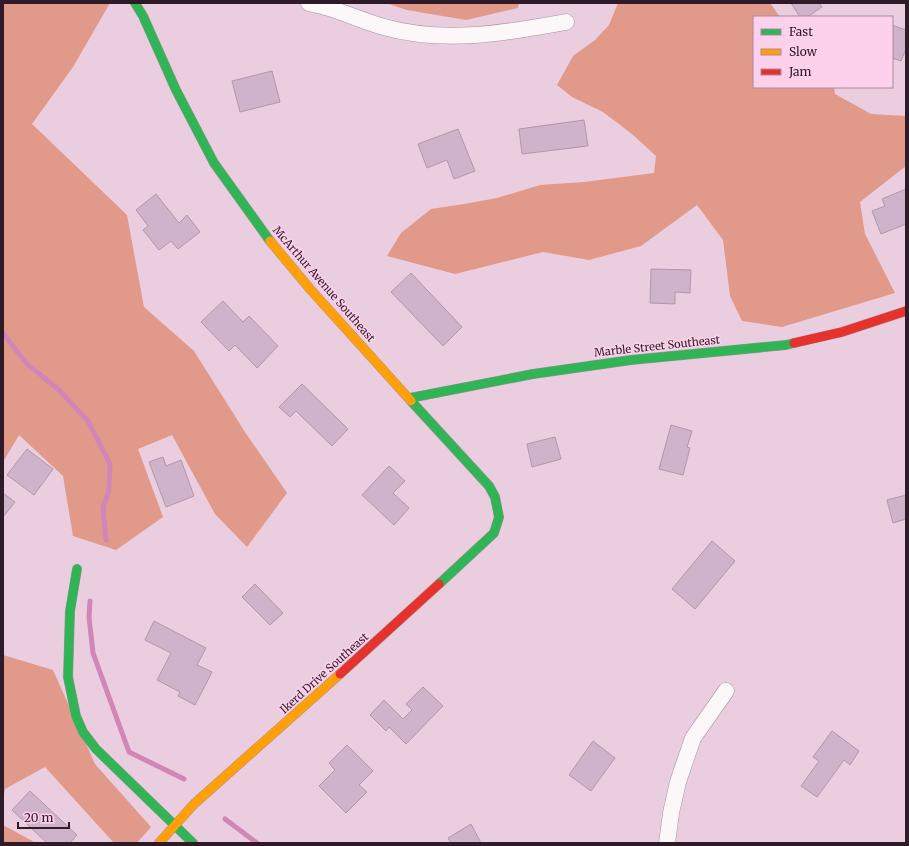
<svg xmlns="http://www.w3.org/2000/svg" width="909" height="846" font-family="Merriweather,serif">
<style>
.forest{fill:#e19a8a}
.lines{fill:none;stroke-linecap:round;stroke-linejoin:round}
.stream{stroke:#d286b7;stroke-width:5}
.building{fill:#ceb3cb;stroke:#ae99a9}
.street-casing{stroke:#a9929f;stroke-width:17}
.fast-casing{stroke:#a9929f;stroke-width:10}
.slow-casing{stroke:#a9929f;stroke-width:10}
.jam-casing{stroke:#a9929f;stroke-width:10}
.street{stroke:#fcf8fa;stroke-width:16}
.fast{stroke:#30b455;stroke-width:9}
.slow{stroke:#ff9f0a;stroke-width:9}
.jam{stroke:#e5322d;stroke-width:9}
.labels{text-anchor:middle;stroke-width:3;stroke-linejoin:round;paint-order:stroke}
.street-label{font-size:11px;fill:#2f1b28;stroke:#fdd1eb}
</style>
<rect width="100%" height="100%" fill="#eacdde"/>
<g class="forest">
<polygon points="3,3 110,3 73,67 32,124 127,215 144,307 194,351 245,432 287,493 247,547 215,514 172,435 138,449 163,517 116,550 73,536 63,476 19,435 3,462"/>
<polygon points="386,3 519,3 518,8 466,20 407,10"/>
<polygon points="618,3 770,3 780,17 754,17 754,87 834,87 835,94 871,114 906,116 906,166 860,202 865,234 895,293 782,327 742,321 730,296 723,240 697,205 641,246 589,260 543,252 455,274 387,256 401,233 431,209 464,204 497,198 540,185 584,182 654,173 656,156 632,134 603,112 572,97 557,85 573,56 595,40 609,25"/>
<polygon points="3,655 53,670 95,764 151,827 137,843 114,843 45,767 5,789 3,799"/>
<polygon points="3,825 36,843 3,843"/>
</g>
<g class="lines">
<g class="stream">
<polyline points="3,333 25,362 59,390 88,421 110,464 109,491 103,507 106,540"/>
<polyline points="90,601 89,617 93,653 129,752 184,779"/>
<polyline points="225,819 257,843"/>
</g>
</g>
<g class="building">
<polygon points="791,3 819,3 822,7 807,17 800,17"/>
<polygon points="892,25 906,30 906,49 901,61 892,58"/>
<polygon points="272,71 280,102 240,112 232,81"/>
<polygon points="584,120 588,146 522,154 519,129"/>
<polygon points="458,129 475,171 454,179 447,160 427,168 418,144"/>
<polygon points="906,189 906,224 881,234 872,211 885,206 882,199"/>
<polygon points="156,194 179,223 187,215 200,232 178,249 171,241 159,250 143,230 148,226 136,210"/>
<polygon points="651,269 691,270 690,293 675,292 675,304 650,303"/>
<polygon points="411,273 462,327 443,346 391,292"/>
<polygon points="223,301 243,322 249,316 278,346 257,368 235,345 229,351 201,322"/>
<polygon points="302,384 348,429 332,446 296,411 290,417 279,407"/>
<polygon points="671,425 692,431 687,447 690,448 683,475 659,469"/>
<polygon points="555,437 561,459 532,467 527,444"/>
<polygon points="27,449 53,469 34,495 7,475"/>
<polygon points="163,457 166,466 181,460 194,496 166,507 149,462"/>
<polygon points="389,466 405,481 393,493 409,508 394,525 362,495"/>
<polygon points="3,493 15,502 3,517"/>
<polygon points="906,495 906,519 893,523 887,500"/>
<polygon points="712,541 735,561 695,609 672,589"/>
<polygon points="255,584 283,613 270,625 242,597"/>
<polygon points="154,621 206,648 197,665 212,672 195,705 178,696 180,692 157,680 171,653 145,640"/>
<polygon points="423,687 443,706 406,744 389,727 386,731 370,715 384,700 403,719 412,710 406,704"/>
<polygon points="832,731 859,751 850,765 844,760 817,797 801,786 819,761 813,757"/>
<polygon points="593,741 615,758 591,791 569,775"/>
<polygon points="347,745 373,771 359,785 367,792 346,813 319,786 335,770 329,763"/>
<polygon points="30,791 77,835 70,843 47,843 12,810"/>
<polygon points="471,824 481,843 451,843 448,838"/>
</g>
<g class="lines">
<g class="street-casing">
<g id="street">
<path d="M309,3C316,5 323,6 329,8C348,14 366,22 384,27C444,44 506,33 566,22"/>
<polyline points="667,843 671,813 678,782 693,738 726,691"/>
</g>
</g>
<g class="fast-casing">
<g id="fast">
<polyline points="135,3 143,16 176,90 214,163 270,241"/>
<polyline points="410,398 533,374 631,360 786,345 794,343"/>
<polyline points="411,401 489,486 495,497 499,517 494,533 439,584"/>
<polyline points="77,569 70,611 68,677 76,716 83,732 96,749 193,843"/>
</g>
</g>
<g class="slow-casing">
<g id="slow">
<polyline points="270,241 310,289 411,401"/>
<polyline points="159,843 194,804 340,674"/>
</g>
</g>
<g class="jam-casing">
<g id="jam">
<polyline points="794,343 842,332 906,311"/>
<polyline points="340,674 439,584"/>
</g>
</g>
<use href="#street" class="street"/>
<use href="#fast" class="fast"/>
<use href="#slow" class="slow"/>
<use href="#jam" class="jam"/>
</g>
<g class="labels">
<g class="street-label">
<text transform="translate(324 284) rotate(49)" y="4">McArthur Avenue Southeast</text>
<text transform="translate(657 346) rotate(-6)" y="4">Marble Street Southeast</text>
<text transform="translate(324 673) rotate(-42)" y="4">Ikerd Drive Southeast</text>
</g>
</g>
<rect width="909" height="846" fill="none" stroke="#2f1b28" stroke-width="8"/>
<rect x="753" y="16" width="140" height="72" fill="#fdd1eb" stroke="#ab889d"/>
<rect x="761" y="29" width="20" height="6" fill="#30b455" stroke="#ab889d"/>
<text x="789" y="36" font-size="12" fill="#2f1b28">Fast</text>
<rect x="761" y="49" width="20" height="6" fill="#ff9f0a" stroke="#ab889d"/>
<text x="789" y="56" font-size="12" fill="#2f1b28">Slow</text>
<rect x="761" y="69" width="20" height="6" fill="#e5322d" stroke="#ab889d"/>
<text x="789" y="76" font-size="12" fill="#2f1b28">Jam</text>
<path d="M18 822v6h51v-6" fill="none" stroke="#2f1b28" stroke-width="2"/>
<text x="24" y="822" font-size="12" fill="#2f1b28" stroke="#fdd1eb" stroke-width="3" paint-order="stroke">20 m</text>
</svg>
